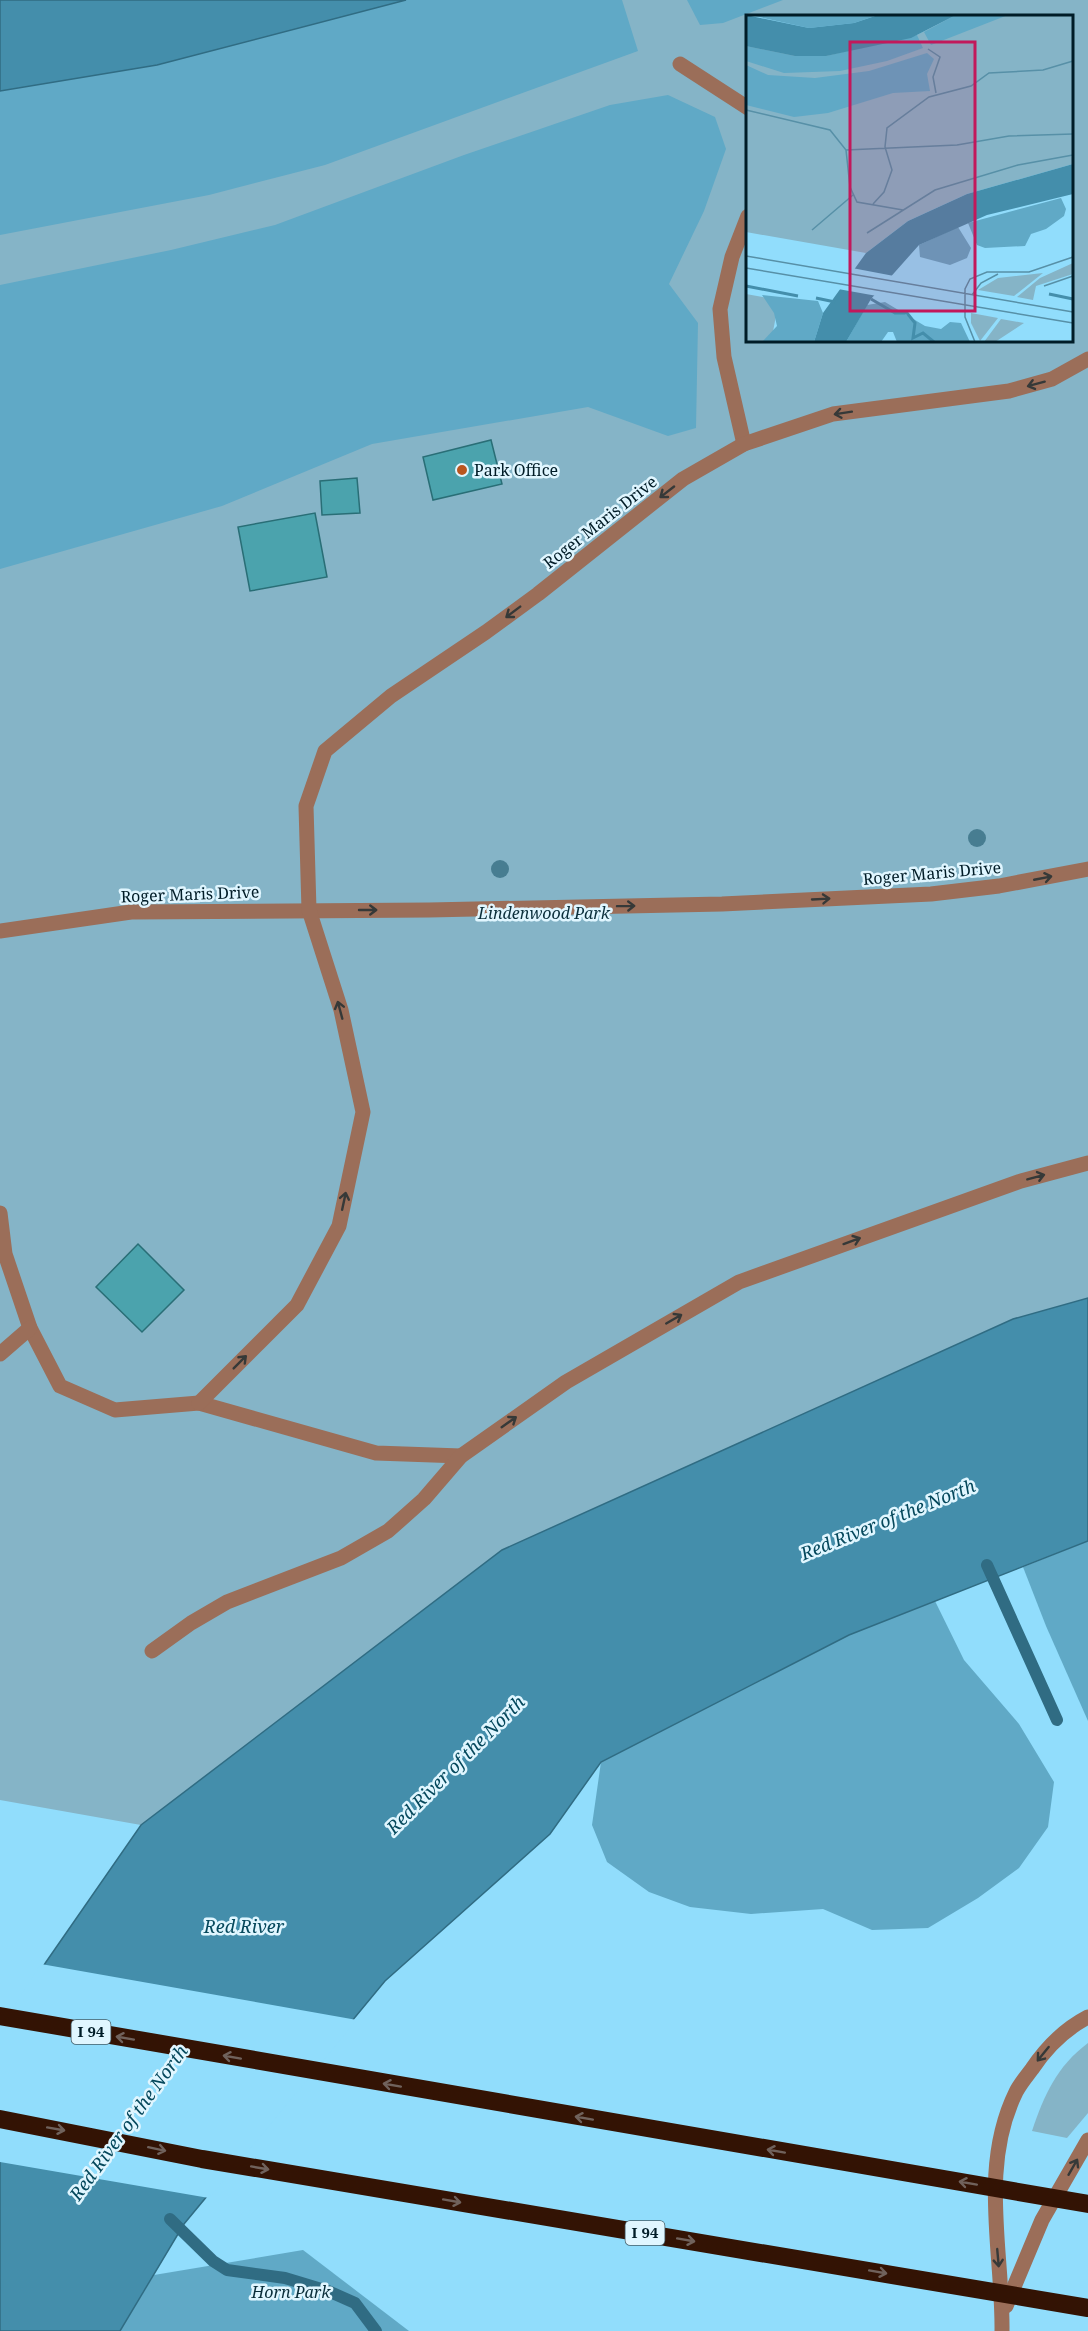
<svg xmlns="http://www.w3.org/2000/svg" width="1088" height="2331" font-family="'Noto Serif',serif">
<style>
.green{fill:#85b4c7;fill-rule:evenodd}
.forest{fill:#60a9c6}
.water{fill:#448eab;stroke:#306c83;stroke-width:1.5}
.pier{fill:#91ddfc}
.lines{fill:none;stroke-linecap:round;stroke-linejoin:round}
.stream{stroke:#306c83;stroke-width:12}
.building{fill:#4ba3ad;stroke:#296e76;stroke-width:1.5}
.minor{stroke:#9b6e59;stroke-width:15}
.highway{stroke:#331304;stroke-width:18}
.tree{fill:#477d91}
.oneway{stroke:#363938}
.oneway2{stroke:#70625c}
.poi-dot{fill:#b9561f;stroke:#e0f6ff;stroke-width:2}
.labels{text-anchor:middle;stroke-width:5;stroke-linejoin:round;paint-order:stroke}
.shield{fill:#e0f6ff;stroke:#435d68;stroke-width:1.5}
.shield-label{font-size:15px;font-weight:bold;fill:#001c27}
.poi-label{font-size:16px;fill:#001c27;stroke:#e0f6ff;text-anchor:start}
.street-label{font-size:16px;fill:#001c27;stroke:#e0f6ff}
.park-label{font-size:16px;font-style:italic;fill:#0a2e3a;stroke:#e0f6ff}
.water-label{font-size:18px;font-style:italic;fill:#05485c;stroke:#e0f6ff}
.inset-river{fill:none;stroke:#448eab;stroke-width:3}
.inset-road{fill:none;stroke:#5790a7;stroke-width:1.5}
.view{fill:#c2185b;fill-opacity:0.15;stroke:#c2185b;stroke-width:3}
.inset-edge{fill:none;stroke:#001c27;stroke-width:3}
</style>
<rect width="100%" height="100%" fill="#91ddfc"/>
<g class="green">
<path d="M406,0H1088V1298L1013,1319L502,1550L141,1825L0,1800V91L157,65ZM748,16H1072V340H748Z"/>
<path d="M1088,2043V2113L1067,2138L1032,2131C1044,2095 1057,2066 1088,2043Z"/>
</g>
<g class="forest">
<polygon points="406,0 622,0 638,51 325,165 209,195 0,235 0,91 157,65"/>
<polygon points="687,0 783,0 723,23 700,25"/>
<polygon points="668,95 715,117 726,149 704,211 669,284 698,323 696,428 668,436 588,407 372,444 222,506 0,569 0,285 171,250 275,225 464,155 610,105"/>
<polygon points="1088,1541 1088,1721 1046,1626 1023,1567"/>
<polygon points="935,1601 964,1660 1019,1724 1054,1782 1048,1827 1019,1868 978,1898 928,1928 872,1930 823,1909 751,1914 690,1907 649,1892 607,1862 592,1825 601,1762 849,1635"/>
<polygon points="303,2250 409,2331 120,2331 154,2275"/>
</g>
<g class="water">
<polygon points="0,0 406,0 157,65 0,91"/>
<polygon points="1088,1298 1088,1541 849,1635 601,1762 550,1834 385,1981 184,2224 120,2331 0,2331 0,2034 46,1962 141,1825 502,1550 1013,1319"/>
</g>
<polygon class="pier" points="41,1964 357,2020 209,2198 0,2162 0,2028"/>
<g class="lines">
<g class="stream">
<polyline points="987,1565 1057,1720"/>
<polyline points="170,2219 213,2261 227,2270 285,2278 328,2291 355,2303 376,2331"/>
</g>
</g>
<g class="building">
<polygon points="491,440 502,484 433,500 423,457"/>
<polygon points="357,478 360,513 322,515 320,481"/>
<polygon points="315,513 327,577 250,591 238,527"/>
<polygon points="138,1244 184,1290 142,1332 96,1287"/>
</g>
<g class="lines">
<g class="minor">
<polyline points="680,64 748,108"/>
<polyline points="744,444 724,357 720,309 732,257 748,216"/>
<polyline points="0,931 131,912 429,910 722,904 931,894 999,886 1088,869"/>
<polyline points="0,1213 5,1254 30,1328 60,1386 115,1410 199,1403 376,1453 461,1456"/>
<polyline points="0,1354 30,1328"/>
<polyline points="199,1403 297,1305 339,1226 363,1112 341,1010 309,910 306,806 325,751 391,696 486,632 538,594 683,479 744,444 833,414 1009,391 1052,379 1088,359"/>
<polyline points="152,1651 191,1623 227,1602 341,1558 388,1531 424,1499 461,1456 566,1382 739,1282 1021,1181 1088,1163"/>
<polyline points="1006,2306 1042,2220 1088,2140"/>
<path d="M1002,2331C1003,2252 979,2167 1016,2092C1020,2084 1026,2077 1032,2069C1046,2048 1065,2029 1088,2017"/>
</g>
<g class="highway">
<polyline points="0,2016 1088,2204"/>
<polyline points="0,2119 202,2159 1088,2308"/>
</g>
</g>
<g class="tree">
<circle cx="977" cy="838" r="9"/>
<circle cx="500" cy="869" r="9"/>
</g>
<defs><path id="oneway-shaft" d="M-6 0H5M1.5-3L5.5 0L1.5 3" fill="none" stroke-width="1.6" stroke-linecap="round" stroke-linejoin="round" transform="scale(1.5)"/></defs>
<g class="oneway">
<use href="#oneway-shaft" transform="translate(1036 384) rotate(165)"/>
<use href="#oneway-shaft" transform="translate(843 413) rotate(171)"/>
<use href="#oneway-shaft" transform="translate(667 492) rotate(142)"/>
<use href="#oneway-shaft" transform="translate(513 612) rotate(143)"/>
<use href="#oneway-shaft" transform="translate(1043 878) rotate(-11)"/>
<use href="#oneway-shaft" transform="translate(821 899) rotate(-3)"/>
<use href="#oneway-shaft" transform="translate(626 906) rotate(-1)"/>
<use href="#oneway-shaft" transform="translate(368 910)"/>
<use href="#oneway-shaft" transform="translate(340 1010) rotate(-105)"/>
<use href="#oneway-shaft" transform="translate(1036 1177) rotate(-15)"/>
<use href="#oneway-shaft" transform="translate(344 1201) rotate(-78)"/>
<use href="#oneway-shaft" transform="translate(852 1241) rotate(-20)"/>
<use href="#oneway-shaft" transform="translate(674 1319) rotate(-30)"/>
<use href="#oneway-shaft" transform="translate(240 1362) rotate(-45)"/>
<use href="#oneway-shaft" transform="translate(509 1422) rotate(-35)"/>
<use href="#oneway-shaft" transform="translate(1043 2054) rotate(129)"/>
<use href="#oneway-shaft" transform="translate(1073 2167) rotate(-60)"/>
<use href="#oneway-shaft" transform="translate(998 2258) rotate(85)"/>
</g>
<g class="oneway2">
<use href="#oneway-shaft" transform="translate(125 2038) rotate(-170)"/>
<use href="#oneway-shaft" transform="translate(232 2057) rotate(-170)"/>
<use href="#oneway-shaft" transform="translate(392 2085) rotate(-170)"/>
<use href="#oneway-shaft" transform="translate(584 2118) rotate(-170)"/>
<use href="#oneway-shaft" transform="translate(56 2129) rotate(10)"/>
<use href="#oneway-shaft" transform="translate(157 2149) rotate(12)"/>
<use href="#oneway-shaft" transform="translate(776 2151) rotate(-170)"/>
<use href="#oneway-shaft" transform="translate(260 2168) rotate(10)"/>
<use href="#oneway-shaft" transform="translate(968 2183) rotate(-170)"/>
<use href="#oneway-shaft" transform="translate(452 2201) rotate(10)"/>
<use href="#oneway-shaft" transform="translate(686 2240) rotate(10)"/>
<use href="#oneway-shaft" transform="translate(878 2272) rotate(10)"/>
</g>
<circle class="poi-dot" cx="462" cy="470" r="6"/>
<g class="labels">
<g class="shield">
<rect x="71.5" y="2020" width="39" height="24" rx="4.5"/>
<rect x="625.5" y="2221" width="39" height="24" rx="4.5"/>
</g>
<g class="shield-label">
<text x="91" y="2037">I 94</text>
<text x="645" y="2238">I 94</text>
</g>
<g class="poi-label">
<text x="474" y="476">Park Office</text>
</g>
<g class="street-label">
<text transform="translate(600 522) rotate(-38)" y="6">Roger Maris Drive</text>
<text transform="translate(932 873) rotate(-5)" y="6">Roger Maris Drive</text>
<text transform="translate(190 894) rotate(-2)" y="6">Roger Maris Drive</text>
</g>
<g class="park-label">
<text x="544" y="919">Lindenwood Park</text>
<text x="291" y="2298">Horn Park</text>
</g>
<g class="water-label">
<text transform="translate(888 1520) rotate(-22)" y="6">Red River of the North</text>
<text transform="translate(456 1765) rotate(-45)" y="6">Red River of the North</text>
<text x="244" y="1933">Red River</text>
<text transform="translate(129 2123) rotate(-54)" y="6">Red River of the North</text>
</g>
</g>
<g transform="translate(746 15)">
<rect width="327" height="327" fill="#91ddfc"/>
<path d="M210,0H327V149L221,179L162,206L120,238L0,217V31L165,23ZM327,248V259L290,271L287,285L271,282L294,263ZM297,258L268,281L232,275L252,263ZM0,279L33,285L25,327H0ZM225,298L252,303L234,326L225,308ZM255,304L278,308L249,327H238Z" fill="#85b4c7"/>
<path d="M4,0H132L108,8L63,13ZM210,0H262L185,30L178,17ZM171,20L177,33L141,46L94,56L38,58L0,46V31L49,41H80ZM181,38L188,44L181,59L184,76L147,78L82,98L48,102L0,90V50L22,60L69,63L123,56ZM315,183L320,194L318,201L300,214L285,219L279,231L239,233L231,230L222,208ZM212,212L225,233L221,243L204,250L174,242L173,230ZM16,280L72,286L77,298L68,327H16L31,311L28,298ZM139,287L179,311L195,314L204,307L215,308L224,327H151L147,317H142L135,327H100L121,290Z" fill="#60a9c6"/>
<path d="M0,0L63,13L108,8L132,0H210L165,23L80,41H49L0,31ZM327,149V179L241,200L173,230L125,284L100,327H68L77,298L120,238L162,206L221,179Z" fill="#448eab"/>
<path d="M106,253L148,261L131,281L92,274Z" fill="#91ddfc"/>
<path class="inset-river" d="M0,271L52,281M303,279L327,284M70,283L89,287M125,284L149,298H161L169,308L167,323L177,318L188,327"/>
<path class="inset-road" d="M182,34L194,42L187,62L190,78M0,95L84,115L100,135L104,172L111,187L157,195M100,135L211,130L263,121L327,119M127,189L138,177L146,155L139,132L141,113L183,82L225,71L243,58L297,55L327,46M66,215L107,180M121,218L189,175L272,150L327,140M0,241L327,297M0,253L327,308M298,271L327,261M226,280L235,268L252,259M229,327L219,302V274L224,264L241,257H283L327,242"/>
<path class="view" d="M104,27H229V296H104Z"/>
<rect width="327" height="327" class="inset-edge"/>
</g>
</svg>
